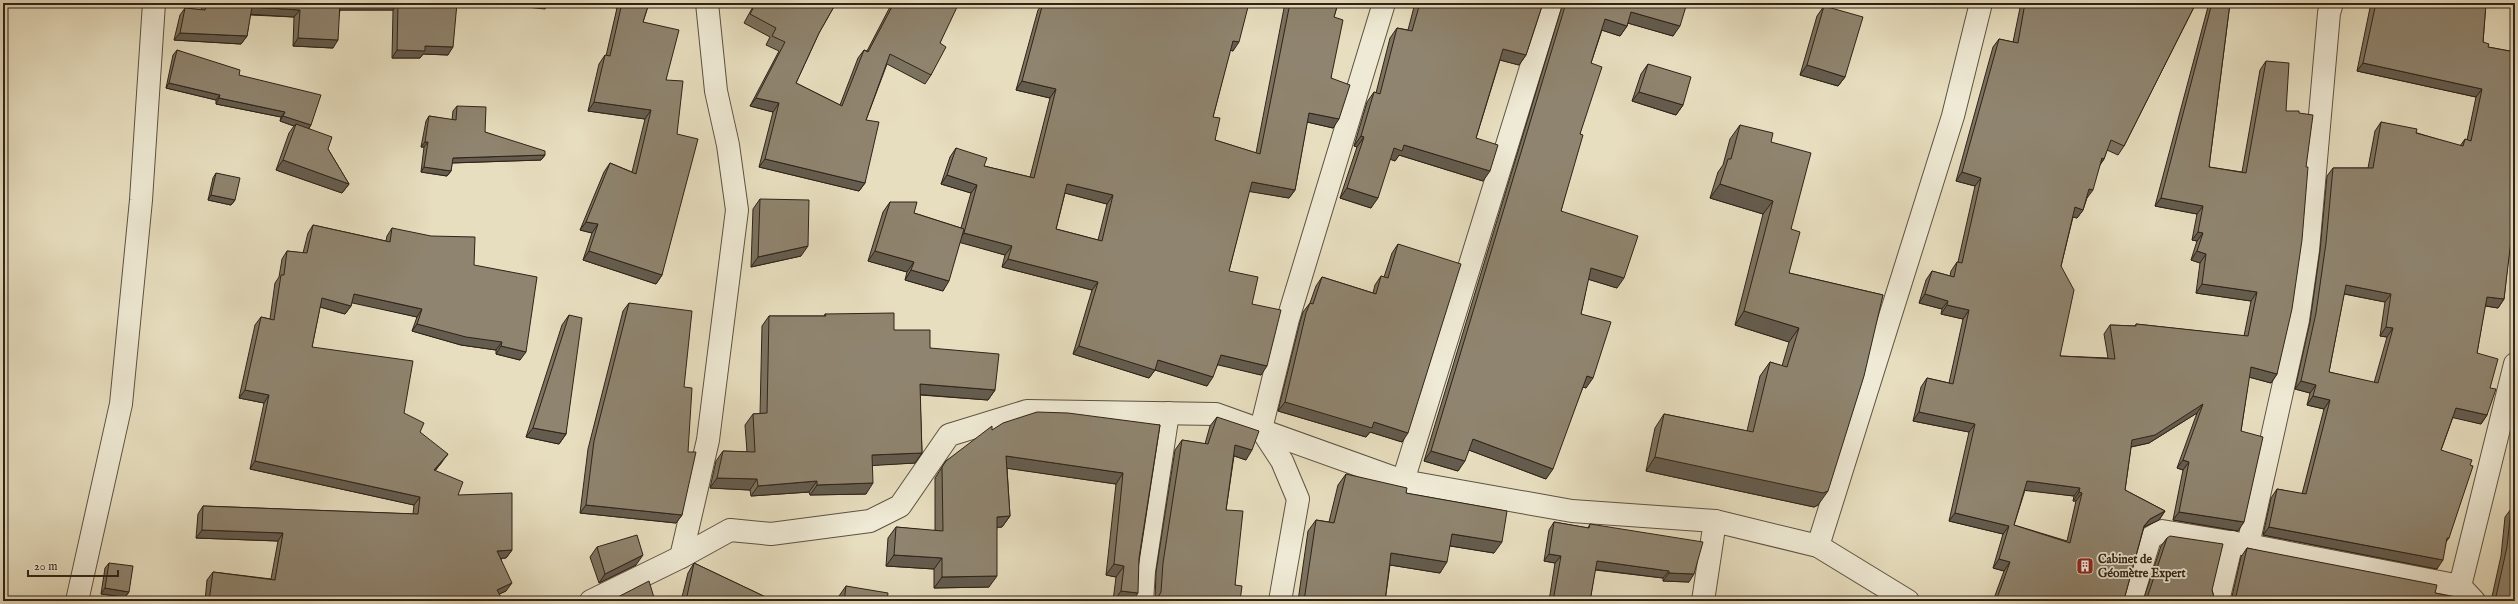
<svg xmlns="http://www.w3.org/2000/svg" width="2518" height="604" font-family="'IM FELL English',serif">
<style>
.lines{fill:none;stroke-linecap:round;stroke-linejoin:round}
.street-casing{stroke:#5d5242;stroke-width:24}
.street{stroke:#efead5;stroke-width:22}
.wall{fill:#7b725f;stroke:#2f2318;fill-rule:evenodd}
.shaded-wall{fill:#645c4e;stroke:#2f2318}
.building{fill:#8f846f;stroke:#2f2318;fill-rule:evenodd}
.labels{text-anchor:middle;stroke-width:3.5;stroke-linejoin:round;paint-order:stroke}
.poi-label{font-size:12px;font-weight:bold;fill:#2f2318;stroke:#efead5;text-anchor:start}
</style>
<rect width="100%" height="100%" fill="#e7debf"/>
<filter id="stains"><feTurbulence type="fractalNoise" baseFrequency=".005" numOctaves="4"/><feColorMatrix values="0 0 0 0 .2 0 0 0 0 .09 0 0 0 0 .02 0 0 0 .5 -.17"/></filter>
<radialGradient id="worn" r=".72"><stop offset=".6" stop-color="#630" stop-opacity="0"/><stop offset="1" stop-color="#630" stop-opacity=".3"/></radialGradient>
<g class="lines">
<g class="street-casing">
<g id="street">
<polyline points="1403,481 1551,3"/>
<polyline points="2248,545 2298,320 2308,250 2329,13 2332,3"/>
<polyline points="1818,546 1953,116 1981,3"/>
<polyline points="681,557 708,440 737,210 728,145 716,91 707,3"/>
<polyline points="77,601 121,404 141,200 154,3"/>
<polyline points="591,601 681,557 730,530 771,534 870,521 900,506 949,435 1027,411 1216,414 1403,481 1572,511 1715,521"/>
<polyline points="1142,601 1144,571 1168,413"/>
<polyline points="1280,601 1298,499 1282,461 1261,429 1288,319 1384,3"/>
<polyline points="1703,601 1715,521 1818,546 1908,601"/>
<polyline points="2131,601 2150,538 2162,531 2248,545 2460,586"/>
<polyline points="2218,601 2232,542"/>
<polyline points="2474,601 2460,586 2515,364"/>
</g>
</g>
<use href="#street" class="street"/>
</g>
<g class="wall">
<polygon points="203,3 457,3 448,55 423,54 420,58 392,58 393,10 340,10 333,48 293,46 294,17 250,15 247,36 241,44 174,40 180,15 185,8 201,10"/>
<polygon points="597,3 649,3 643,22 666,80 662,275 656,284 583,260 592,233 580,230 604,172 610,163 632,172 645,119 588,111 599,64 605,55 606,56 617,8"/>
<polygon points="755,3 836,3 819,33 796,83 840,105 858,58 864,50 867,51 892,3 954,3 940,43 931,75 925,84 887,64 866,120 865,183 859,191 759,167 773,112 750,106 779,51 766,45 770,37 744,23"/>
<path d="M1041,3H1249L1233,51L1230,50L1213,117L1215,140L1256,153L1285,3H1338L1334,17L1331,78L1333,128L1307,122L1295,190L1289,198L1249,191L1229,271L1252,304L1261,375L1218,364L1207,386L1155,370L1149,378L1073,354L1092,290L1002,267L1005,255L960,242L943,291L905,280L907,272L868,261L883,212L890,202L914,213L961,228L971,193L941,184L950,157L956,148L984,166L1030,177L1050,98L1016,90L1038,10L1041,6ZM1065,193L1107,204L1098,240L1056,229Z"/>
<polygon points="1415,3 1543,3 1526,55 1519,65 1500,60 1476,138 1483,181 1399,155 1395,161 1390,159 1371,208 1340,198 1357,147 1354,146 1367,102 1374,92 1376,93 1390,38 1397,28 1408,30"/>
<polygon points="1563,3 1687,3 1673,36 1628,23 1627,26 1620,36 1602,30 1591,63 1580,134 1561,211 1617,288 1588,279 1581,314 1586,388 1583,387 1546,479 1469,450 1458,471 1424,461"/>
<path d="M2021,3H2196L2124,146L2118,155L2107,150L2104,159L2100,165L2087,198L2083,210L2077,218L2073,217L2061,266L2060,356L2108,358L2104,334L2110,325L2135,326L2136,324L2244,336L2251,301L2196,293L2200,263L2191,260L2197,241L2192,240L2197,214L2155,206L2209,3H2230L2209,167L2242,172L2260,70L2266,61L2286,111L2277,374L2271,383L2249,377L2241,431L2238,531L2173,520L2183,470L2177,468L2197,413L2149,443L2131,447L2125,490L2165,511L2159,520L2144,527L2125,596L2130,601H1993L2004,571L1993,568L2003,534L1949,521L1969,432L1913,421L1921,387L1927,378L1949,383L1963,319L1941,314L1942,309L1919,303L1926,280L1932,271L1950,276L1951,271L1957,262H1958L1975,186L1956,181L1993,47L1999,39L2013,42ZM2025,490L2074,496L2073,501H2076L2067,541L2014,525Z"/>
<path d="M2371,3H2486L2483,42L2488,47L2515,52V231L2513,235L2511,234L2504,299L2498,308L2485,306L2477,353L2490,388L2487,415L2481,424L2453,417L2441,450L2449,538L2446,542L2437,569L2263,535L2271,498L2277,489L2302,494L2324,409L2307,405L2310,393L2295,389L2310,322L2320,251L2327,176L2333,168H2368L2375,131L2381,122L2460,146L2465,139L2467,140L2476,97L2357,71ZM2344,294L2385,302L2380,336L2387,337L2374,383L2329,372Z"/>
<polygon points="1824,6 1845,77 1838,86 1800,75 1817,16"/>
<polygon points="177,50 239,75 311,125 309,128 328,149 349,184 342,193 276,170 289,133 294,126 280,121 281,117 216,104 216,100 166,88 173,55"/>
<polygon points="1648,64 1683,105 1676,115 1632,101 1641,74"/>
<polygon points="457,106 485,132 545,155 541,160 452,163 451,171 447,176 421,172 424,147 421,147 426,121 429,116 452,120 453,111"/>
<polygon points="1740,125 1771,142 1791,229 1789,273 1883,295 1818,505 1814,507 1646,471 1655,428 1664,414 1747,431 1760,376 1770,362 1782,366 1789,342 1735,325 1763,214 1710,198 1718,172 1723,165 1730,139"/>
<polygon points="216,173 235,200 231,205 208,200 213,178"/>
<polygon points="760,199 801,256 751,267 753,209"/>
<polygon points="313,225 386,241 387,236 392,228 474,265 520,360 496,354 496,350 461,345 412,331 417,317 352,302 351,306 345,314 320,307 312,347 404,413 420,432 442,462 435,471 512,550 506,558 501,558 506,591 499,594 503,601 205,601 207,580 213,572 271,579 278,541 196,538 198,514 203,506 413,514 414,505 250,469 264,403 239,398 255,325 261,317 270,319 275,283 279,277 282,259 287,251 303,253 308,233"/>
<polygon points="1398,244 1402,442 1370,432 1366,437 1278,411 1300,322 1303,312 1310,303 1316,286 1322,277 1373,293 1375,285 1381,276 1384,277 1392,253"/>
<polygon points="629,303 684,387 682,515 676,523 580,513 588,449 623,311"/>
<polygon points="825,314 894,330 930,348 995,390 988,400 920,395 922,453 915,463 872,465 866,494 810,495 809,492 751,496 750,490 710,488 716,461 723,451 747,452 745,425 753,414 760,414 762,326 769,316 824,316"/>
<polygon points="569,315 566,434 559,444 526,437 562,325"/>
<polygon points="1217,417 1246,460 1234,456 1226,510 1235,585 1240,601 1155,601 1156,572 1175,450 1182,440 1205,444 1210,426"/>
<polygon points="1160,425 1133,601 1113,601 1116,577 1106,575 1116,484 1007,468 1010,516 1002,527 997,527 989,587 934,588 934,569 886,566 888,538 896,527 935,531 935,478 946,461 992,430"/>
<polygon points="1346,474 1406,493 1494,553 1450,546 1440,573 1390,565 1385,601 1298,601 1308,531 1316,520 1329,522 1338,485"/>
<polygon points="2511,509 2515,601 2491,601 2501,556 2505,517"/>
<polygon points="1554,522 1588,528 1590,524 1689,582 1663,581 1663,578 1595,570 1590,601 1549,601 1555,563 1544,561 1549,530"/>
<polygon points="2167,538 2212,590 2215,601 2143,601 2161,546"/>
<polygon points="597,547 636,565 599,583 590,557"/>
<polygon points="2247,548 2435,593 2231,601 2241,557"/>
<polygon points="109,563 129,592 125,597 101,594 105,568"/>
<polygon points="694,563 774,601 681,601 688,573"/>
<polygon points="846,586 887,601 839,601 839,596"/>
</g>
<g class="shaded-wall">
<polygon points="339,3 398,3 393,10 335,10"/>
<polygon points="499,3 550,3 545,9 498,4"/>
<polygon points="597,3 620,3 617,8"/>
<polygon points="252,7 300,10 294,17 246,14"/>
<polygon points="1631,12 1680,26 1673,36 1624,22"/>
<polygon points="1605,19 1627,26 1620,36 1598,29"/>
<polygon points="180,33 247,36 241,44 174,40"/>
<polygon points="298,38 338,40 333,48 293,46"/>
<polygon points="1233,41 1239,42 1233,51 1226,49"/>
<polygon points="425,46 453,47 448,55 423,54 420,58 392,58 397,50"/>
<polygon points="1503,49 1526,55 1519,65 1496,59"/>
<polygon points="2363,63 2482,89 2476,97 2357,71"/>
<polygon points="1807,65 1845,77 1838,86 1800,75"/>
<polygon points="1022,81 1056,89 1050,98 1016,90"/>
<polygon points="169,83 220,95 216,100 166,88"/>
<polygon points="1639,92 1683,105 1676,115 1632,101"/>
<polygon points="219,98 285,112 281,117 216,104"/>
<polygon points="756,98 779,103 773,112 750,106"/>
<polygon points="594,102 651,110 645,119 588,111"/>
<polygon points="1309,113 1339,119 1333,128 1303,121"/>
<polygon points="283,116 311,125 307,130 296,124 294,126 280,121"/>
<polygon points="1361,136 1364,137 1357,147 1354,146"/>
<polygon points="425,142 428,142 424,147 421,147"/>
<polygon points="1404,145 1490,171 1483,181 1399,155 1395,161 1387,158 1394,148"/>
<polygon points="545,155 541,160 449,163 453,158"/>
<polygon points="2102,158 2104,159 2098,167"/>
<polygon points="765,159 865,183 859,191 759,167"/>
<polygon points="283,160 349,184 342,193 276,170"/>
<polygon points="424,167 451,171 447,176 421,172"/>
<polygon points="1962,172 1981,178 1975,186 1956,181"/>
<polygon points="947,175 977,185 971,193 941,184"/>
<polygon points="1252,182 1295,190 1289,198 1246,191"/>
<polygon points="1067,184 1113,195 1107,204 1061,192"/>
<polygon points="1720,184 1773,201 1763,214 1710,198"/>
<polygon points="1347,188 1378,198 1371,208 1340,198"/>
<polygon points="2089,189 2093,190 2087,198 2083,197"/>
<polygon points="211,195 235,200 231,205 208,200"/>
<polygon points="2161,198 2203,206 2197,214 2155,206"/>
<polygon points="2075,207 2083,210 2077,218 2069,216"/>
<polygon points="586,222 598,224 592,233 580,230"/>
<polygon points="2513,224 2515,225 2515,231 2513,235 2507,233"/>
<polygon points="2198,232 2203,233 2197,241 2192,240"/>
<polygon points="964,233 1012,246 1005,255 958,242"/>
<polygon points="808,246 801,256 751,267 758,257"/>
<polygon points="589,251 662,275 656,284 583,260"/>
<polygon points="875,251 914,262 907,272 868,261"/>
<polygon points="2197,251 2206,254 2200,263 2191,260"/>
<polygon points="1008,259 1098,282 1092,290 1002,267"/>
<polygon points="1591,268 1624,278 1617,288 1584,278"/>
<polygon points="911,270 949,281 943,291 905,280"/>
<polygon points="2202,284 2257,292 2251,301 2196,293"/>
<polygon points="2346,285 2391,294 2385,302 2340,293"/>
<polygon points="354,294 422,309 417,317 348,302"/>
<polygon points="1925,294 1948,301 1942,309 1919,303"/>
<polygon points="2487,297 2504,299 2498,308 2481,305"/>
<polygon points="322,298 351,306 345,314 317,306"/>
<polygon points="1947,305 1969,310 1963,319 1941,314"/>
<polygon points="1744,311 1799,328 1789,342 1735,325"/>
<polygon points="417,324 502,342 496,350 461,345 412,331"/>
<polygon points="2386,327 2393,328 2387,337 2380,336"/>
<polygon points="501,346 526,352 520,360 496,354"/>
<polygon points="1079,346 1158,360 1213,377 1207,386 1155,370 1149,378 1073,354"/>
<polygon points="1221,355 1267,366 1261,375 1214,364"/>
<polygon points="2251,367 2277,374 2271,383 2245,376"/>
<polygon points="1587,376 1593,378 1586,388 1580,386"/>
<polygon points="2301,381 2316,385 2310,393 2295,389"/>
<polygon points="920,384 995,390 988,400 913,394"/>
<polygon points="245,390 269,395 264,403 239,398"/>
<polygon points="2313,396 2330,400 2324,409 2307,405"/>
<polygon points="1285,402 1374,422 1408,433 1402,442 1370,432 1366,437 1278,411"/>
<polygon points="2203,404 2197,413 2149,443 2126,448 2132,440"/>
<polygon points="2456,408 2487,415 2481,424 2450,417"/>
<polygon points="1919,412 1975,424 1969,432 1913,421"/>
<polygon points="533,428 566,434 559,444 526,437"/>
<polygon points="1473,439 1553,469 1546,479 1466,449"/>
<polygon points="1235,445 1252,450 1246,460 1229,454"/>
<polygon points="1431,451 1465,461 1458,471 1424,461"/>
<polygon points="922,453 915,463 865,466 872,455"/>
<polygon points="448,454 442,462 429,478 434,470"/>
<polygon points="1006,456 1123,473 1116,484 998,467"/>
<polygon points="1655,457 1828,491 1818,505 1814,507 1646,471"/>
<polygon points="2183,460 2189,462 2183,470 2177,468"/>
<polygon points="255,461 420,497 414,505 250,469"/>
<polygon points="717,478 757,479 750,490 710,488"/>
<polygon points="817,481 809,492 751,496 758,486"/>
<polygon points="2027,481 2080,488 2074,496 2021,490"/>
<polygon points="873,483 866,494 810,495 817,485"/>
<polygon points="2079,492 2082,493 2076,501 2073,501"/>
<polygon points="586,505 682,515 676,523 580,513"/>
<polygon points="2165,511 2159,520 2144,527 2138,534 2150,519"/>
<polygon points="2179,512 2244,522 2238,531 2173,520"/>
<polygon points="1955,513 2009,526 2003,534 1949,521"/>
<polygon points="1010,516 1002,527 989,528 997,517"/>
<polygon points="2269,527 2443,560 2437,569 2263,535"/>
<polygon points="202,530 283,533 278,541 196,538"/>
<polygon points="1452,534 1502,542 1494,553 1445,545"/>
<polygon points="512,550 506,558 492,559 497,551"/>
<polygon points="1391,553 1447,562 1440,573 1384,564"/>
<polygon points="1549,554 1561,556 1555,563 1544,561"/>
<polygon points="643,555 636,565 599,583 605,574"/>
<polygon points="894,555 942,558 934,569 886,566"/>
<polygon points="1999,559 2010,562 2004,571 1993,568"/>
<polygon points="1597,561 1669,571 1663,578 1591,569"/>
<polygon points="1114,564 1124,566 1116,577 1106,575"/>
<polygon points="1669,573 1694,574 1689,582 1663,581"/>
<polygon points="997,576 989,587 934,588 942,577"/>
<polygon points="512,583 506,591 491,598 497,590"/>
<polygon points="105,588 129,592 125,597 101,594"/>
<polygon points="1121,591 1138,593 1133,601 1114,601"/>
</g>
<g class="building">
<polygon points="207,3 340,3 338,40 298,38 300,10 252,7 247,36 180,33 185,8 205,10"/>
<polygon points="398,3 457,3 453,47 425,46 425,51 397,50"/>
<polygon points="622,3 649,3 643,22 679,30 666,80 683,81 677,134 698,139 662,275 589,251 598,224 586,222 610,163 636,174 651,110 594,102 605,55 610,56"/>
<polygon points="756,3 836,3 819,33 796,83 842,106 864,50 868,52 894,3 954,3 958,5 940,43 946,47 931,75 890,54 866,120 879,122 865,183 765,159 779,103 756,98 785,42 772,36 776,28 750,14"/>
<path d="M1043,3H1249L1239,42L1233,41L1213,117L1220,118L1215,140L1260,154L1290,3H1338L1334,17L1343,20L1331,78L1350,85L1339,119L1309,113L1295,190L1252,182L1229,271L1258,277L1252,304L1281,310L1267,366L1221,355L1213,377L1158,360L1155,370L1079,346L1098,282L1008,259L1012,246L964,233L977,185L947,175L956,148L987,158L984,166L1034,178L1056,89L1022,81ZM1067,184L1113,195L1102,241L1056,229Z"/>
<polygon points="1420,3 1543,3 1526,55 1503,49 1476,138 1498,145 1490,171 1404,145 1402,151 1394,148 1378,198 1347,188 1364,137 1361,136 1374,92 1380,94 1397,28 1412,31"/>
<polygon points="1566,3 1687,3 1680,26 1631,12 1627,26 1605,19 1591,63 1602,67 1580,134 1583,135 1561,211 1638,236 1624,278 1591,268 1581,314 1611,322 1593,378 1587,376 1553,469 1473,439 1465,461 1431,451"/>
<path d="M2025,3H2196L2124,146L2111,140L2104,159L2102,158L2093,190L2089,189L2083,210L2075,207L2061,266L2074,290L2060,356L2115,359L2110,325L2136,326V324L2248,336L2257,292L2202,284L2206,254L2197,251L2203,233L2198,232L2203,206L2161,198L2212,3H2230L2209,167L2246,173L2266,61L2289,63L2286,111H2299V113L2313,115L2306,167H2308L2302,240L2292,309L2277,374L2251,367L2241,431L2263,437L2244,522L2179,512L2189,462L2183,460L2203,404L2155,435L2132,440L2125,490L2165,511L2150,519L2144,526L2125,596L2130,601H1996L2010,562L1999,559L2009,526L1955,513L1975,424L1919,412L1927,378L1953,384L1969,310L1947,305L1948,301L1925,294L1932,271L1954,277L1957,262L1962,263L1981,178L1962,172L1999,39L2018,43ZM2027,481L2080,488L2079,492L2082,493L2070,543L2014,525Z"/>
<path d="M2376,3H2486L2483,42L2489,44L2488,47L2515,52V225L2513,224L2504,299L2487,297L2477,353L2498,359L2490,388L2496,389L2487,415L2456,408L2441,450L2472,460L2470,465L2473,466L2449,538H2447L2443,560L2269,527L2277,489L2306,494L2330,400L2313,396L2316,385L2301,381L2316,313L2326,243L2333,168H2373L2381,122L2417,129L2416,133L2463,146L2465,139L2471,141L2482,89L2363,63ZM2346,285L2391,294L2386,327L2393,328L2378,383L2329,372Z"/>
<polygon points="1824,6 1863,17 1845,77 1807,65"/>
<polygon points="177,50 240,70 239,75 321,95 311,125 283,116 285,112 219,98 220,95 169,83"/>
<polygon points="1648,64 1691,77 1683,105 1639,92"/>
<polygon points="457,106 486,107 485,132 545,151 545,155 453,158 451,171 424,167 428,142 425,142 429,116 456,120"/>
<polygon points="296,124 332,137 328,149 349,184 283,160"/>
<polygon points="1740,125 1773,133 1771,142 1811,153 1791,229 1800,232 1789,273 1883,295 1864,376 1828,491 1823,493 1655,457 1664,414 1753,432 1770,362 1787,367 1799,328 1744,311 1773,201 1720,184 1728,159 1731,159"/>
<polygon points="216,173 240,178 235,200 211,195"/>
<polygon points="760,199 809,200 808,246 758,257"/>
<polygon points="890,202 917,202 914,213 964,229 949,281 911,270 914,262 875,251"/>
<polygon points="313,225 390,242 392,228 431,236 475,237 474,265 537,277 526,352 501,346 502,342 466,337 417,324 422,309 354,294 351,306 322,298 312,347 413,361 404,413 424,423 420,432 448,454 434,470 463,482 458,495 512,493 512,550 497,551 512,583 497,590 503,601 209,601 213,572 275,580 283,533 202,530 203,506 418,514 420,497 255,461 269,395 245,390 261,317 274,320 281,275 284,275 287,251 307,253"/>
<polygon points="1398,244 1461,264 1408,433 1374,422 1372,428 1285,402 1306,313 1310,303 1313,304 1322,277 1376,294 1381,276 1388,278"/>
<polygon points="629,303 692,311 684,387 692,388 688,452 696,452 682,515 586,505 594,441"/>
<polygon points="894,313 894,330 930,330 930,348 999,354 995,390 920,384 922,453 872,455 873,483 817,485 817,481 758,486 757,479 717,478 723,451 755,452 753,414 767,413 769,316 826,316 825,314"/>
<polygon points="569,315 582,318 566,434 533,428"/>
<polygon points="1037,412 1068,413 1160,425 1139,558 1138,593 1121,591 1124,566 1114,564 1123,473 1006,456 1010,516 997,517 997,576 942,577 942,558 894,555 896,527 943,531 942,467 946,461 992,426 992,430 1003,423"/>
<polygon points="1217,417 1259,431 1252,450 1235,445 1226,510 1243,511 1235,585 1242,586 1240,601 1156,601 1161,592 1163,563 1182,440 1208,444"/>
<polygon points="1346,474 1407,488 1406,493 1507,511 1502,542 1452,534 1447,562 1391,553 1385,601 1304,601 1316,520 1334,523"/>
<polygon points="2511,509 2515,510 2515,601 2495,601 2507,547"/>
<polygon points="1554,522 1589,528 1590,524 1703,542 1694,574 1669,573 1669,571 1597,561 1590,601 1553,601 1561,556 1549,554"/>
<polygon points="637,535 643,555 605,574 597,547"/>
<polygon points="2170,536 2223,544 2212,590 2215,601 2146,601 2167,538"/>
<polygon points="2247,548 2437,585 2435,593 2469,600 2472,601 2231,601 2236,596"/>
<polygon points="109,563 133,566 129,592 105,588"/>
<polygon points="694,563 774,601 686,601"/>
<polygon points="649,581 655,601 612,601 612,600"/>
<polygon points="846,586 888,593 887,601 844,601"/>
</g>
<defs>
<g id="building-square" transform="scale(0.9)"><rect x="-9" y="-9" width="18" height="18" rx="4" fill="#8f2418" stroke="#efead5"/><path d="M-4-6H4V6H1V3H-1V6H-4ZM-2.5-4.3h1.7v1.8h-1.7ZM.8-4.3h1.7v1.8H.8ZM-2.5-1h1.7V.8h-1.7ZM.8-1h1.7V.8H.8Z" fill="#fff"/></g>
</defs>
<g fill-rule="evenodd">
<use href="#building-square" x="2085" y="566"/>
</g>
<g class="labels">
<g class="poi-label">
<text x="2098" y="563">Cabinet de<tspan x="2098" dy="14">Géomètre Expert</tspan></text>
</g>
</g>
<rect width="2518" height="604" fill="none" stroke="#e7debf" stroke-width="16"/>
<rect x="4" y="4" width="2510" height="596" fill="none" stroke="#2f2318" stroke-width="2"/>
<rect x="8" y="8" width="2502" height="588" fill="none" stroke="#2f2318"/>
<path d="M28 570v6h90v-6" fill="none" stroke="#2f2318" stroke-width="2"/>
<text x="34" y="570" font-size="12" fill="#2f2318" stroke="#efead5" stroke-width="3" paint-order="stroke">20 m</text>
<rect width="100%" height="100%" filter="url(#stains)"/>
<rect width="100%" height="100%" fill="url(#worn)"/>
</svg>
